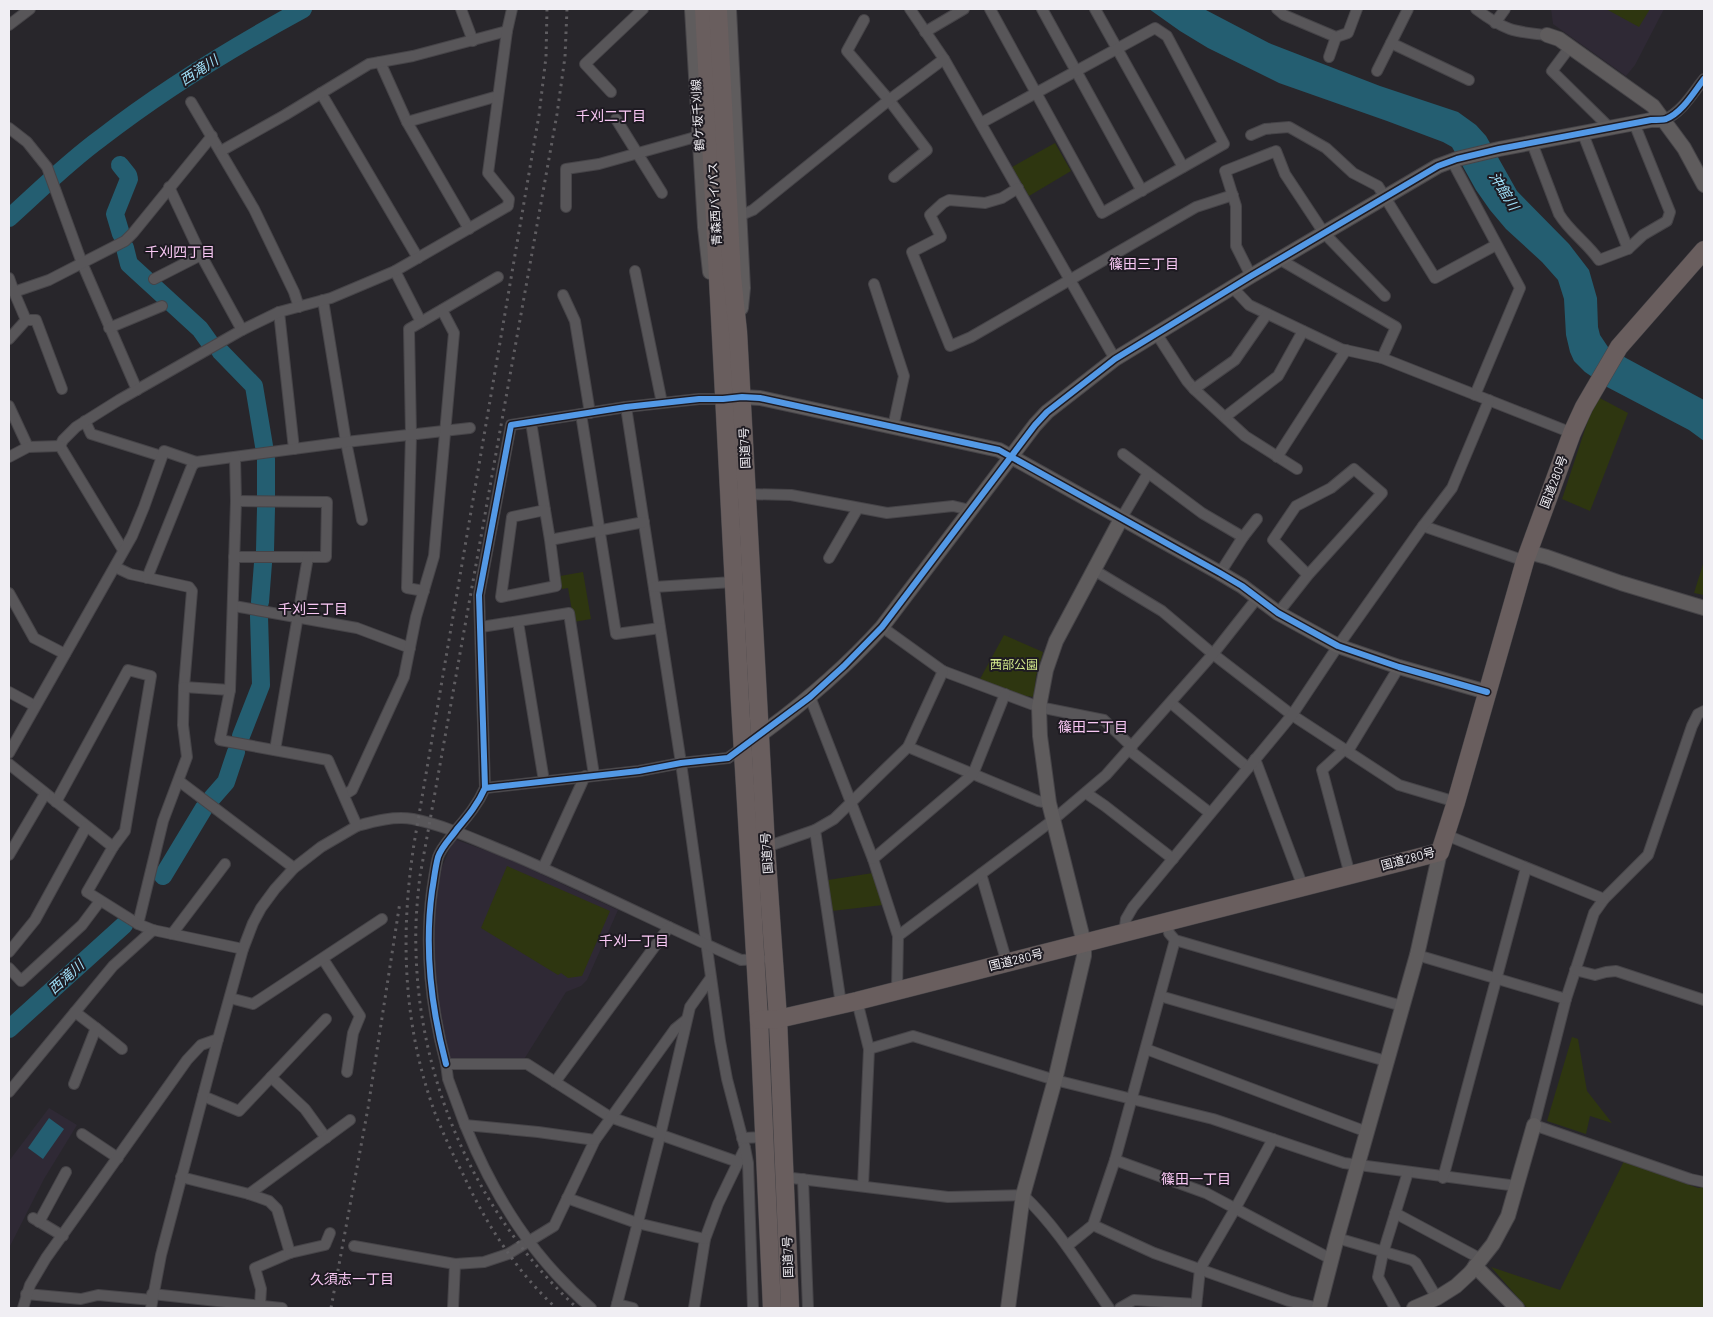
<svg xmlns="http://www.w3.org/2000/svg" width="1713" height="1317" font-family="Barlow,'Noto Sans JP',sans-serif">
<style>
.built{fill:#2f2935}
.green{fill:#2e3610}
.water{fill:#245e71}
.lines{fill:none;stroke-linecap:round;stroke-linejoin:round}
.river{stroke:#245e71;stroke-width:18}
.street-casing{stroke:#464448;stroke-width:12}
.secondary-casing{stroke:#464448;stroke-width:16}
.highway-casing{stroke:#464448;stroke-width:19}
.street{stroke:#585659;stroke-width:10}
.secondary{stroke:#5f5c5d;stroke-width:14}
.highway{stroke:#695e5e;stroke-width:18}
.rail{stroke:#5f5d61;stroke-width:3;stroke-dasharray:2.5 5;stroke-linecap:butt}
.cycleway-casing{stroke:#1e1b22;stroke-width:9}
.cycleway{stroke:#5399e6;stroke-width:6}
.labels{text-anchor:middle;stroke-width:4;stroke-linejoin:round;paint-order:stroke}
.street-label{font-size:12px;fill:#f0eef3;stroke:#1e1b22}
.park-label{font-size:12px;fill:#d3e98c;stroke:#1e1b22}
.water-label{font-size:14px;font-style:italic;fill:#9eddf5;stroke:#1e1b22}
.neighbourhood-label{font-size:14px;fill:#f9c8f4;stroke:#1e1b22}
</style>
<rect width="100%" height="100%" fill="#28262b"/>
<g class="built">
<polygon points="1551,9 1664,9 1635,65 1626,76 1553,24"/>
<polygon points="454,839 504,857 618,910 587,980 581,986 566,992 523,1061 451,1062 439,1015 433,964 433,916 442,867"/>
<polygon points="49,1108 77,1125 44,1179 9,1248 9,1161"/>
</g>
<g class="green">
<polygon points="1606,9 1650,9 1639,27"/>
<polygon points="1055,143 1071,171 1029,196 1012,167"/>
<polygon points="1596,396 1628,413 1590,511 1562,499"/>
<polygon points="1704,561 1704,595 1694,593"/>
<polygon points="583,572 591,619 574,622 568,588 562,589 560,576"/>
<polygon points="1004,635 1043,652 1036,676 1034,697 1019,695 980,679"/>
<polygon points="507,866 610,911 582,976 568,978 561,973 558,975 481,928"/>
<polygon points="873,873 883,905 832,911 828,880"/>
<polygon points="1572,1037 1578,1039 1587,1091 1612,1123 1590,1116 1586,1134 1547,1121"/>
<polygon points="1624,1161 1698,1188 1704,1187 1704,1306 1701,1308 1527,1308 1491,1267 1560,1290"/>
</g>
<g class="water">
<polygon points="1149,9 1204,9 1269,43 1380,86 1458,112 1476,125 1486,136 1517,191 1569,244 1589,270 1597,298 1598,327 1600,335 1608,347 1626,358 1704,400 1704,441 1689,430 1607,387 1585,372 1574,361 1570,352 1566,335 1564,299 1558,280 1542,262 1506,229 1490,210 1476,190 1452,147 1443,142 1387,121 1279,83 1208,48 1180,31"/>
<polygon points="49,1118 64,1129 43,1159 28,1148"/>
</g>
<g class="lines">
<g class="river">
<polyline points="120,165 128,175 129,179 115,214 121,234"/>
<path d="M9,218C39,191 68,162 101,138C164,89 233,47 303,9"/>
<polyline points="125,248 129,264 200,329 210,343"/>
<polyline points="220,351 254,386 264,446"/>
<polyline points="266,496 266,459"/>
<polyline points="265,551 266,508"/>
<polyline points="260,602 263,563"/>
<polyline points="241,736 261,685 259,616"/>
<polyline points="212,798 226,782 236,752"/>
<polyline points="163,876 204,808"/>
<polyline points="9,1029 124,925"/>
</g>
<g class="street-casing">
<g id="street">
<polyline points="461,9 473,41"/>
<polyline points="910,9 944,59 1115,359"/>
<polyline points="1042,9 1142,191"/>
<polyline points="1095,9 1183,167"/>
<polyline points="1277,9 1284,15 1336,37 1348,33 1357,9"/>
<path d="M1476,9C1504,30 1513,32 1547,35"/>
<polyline points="864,20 847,51 889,100 927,150 894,177"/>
<polyline points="1495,23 1505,9"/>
<polyline points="9,25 30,9"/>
<polyline points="925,32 964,9"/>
<polyline points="1391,43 1469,80"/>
<polyline points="1570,47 1552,71 1610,128"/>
<polyline points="1329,57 1336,37"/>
<polyline points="380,62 407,122 469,229"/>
<polyline points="1377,71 1408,9"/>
<polyline points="611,92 585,64 643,9"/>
<polyline points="321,93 418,258"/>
<polyline points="191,102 254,209 294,292 299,307"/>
<polyline points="616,119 662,193"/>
<path d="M1664,120C1682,112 1692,94 1704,79"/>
<polyline points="407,122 498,96"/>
<polyline points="981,123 1155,28 1167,36 1224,144 1102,213 990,9"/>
<polyline points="9,128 27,142 47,167 82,263 137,390"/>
<polyline points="1583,134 1628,249"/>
<polyline points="1251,135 1265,129 1289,127 1326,148 1353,173 1378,186 1435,278 1496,245"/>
<path d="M1532,143L1559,214C1569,231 1587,243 1599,260L1628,249L1643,235L1667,221L1670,212L1634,123"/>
<polyline points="221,151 285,115 369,64 413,56 507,31"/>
<polyline points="1452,161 1520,288 1475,395"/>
<polyline points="169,187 201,255 242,330"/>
<polyline points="1018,188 1002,198 985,203 949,200 943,203 930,215 941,237 912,252 950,346 971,337 1196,207 1233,195"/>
<polyline points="566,207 566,169 599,164 699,136"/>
<polyline points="739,216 753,210 889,100 944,59"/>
<polyline points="1279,259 1396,327 1382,358"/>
<polyline points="395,271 421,322"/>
<polyline points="635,271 662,403"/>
<polyline points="1251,276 1236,246 1236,206 1225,171 1276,151 1285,174 1324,233 1385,296"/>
<polyline points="9,278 14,292"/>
<polyline points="154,279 201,255"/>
<polyline points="874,284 904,376 893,427"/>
<polyline points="1232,287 1249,305 1341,349 1382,358 1572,433"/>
<polyline points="563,295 575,321 590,413"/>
<polyline points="323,300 346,442 362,520"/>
<polyline points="279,312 294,449"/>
<polyline points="26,320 36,320 62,389"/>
<polyline points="109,328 162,306"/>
<polyline points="1156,333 1187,381 1194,389 1245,436 1297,469"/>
<polyline points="9,339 26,320 14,292 49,280 125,241 133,233 212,136"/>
<polyline points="1194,389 1235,360 1267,314"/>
<polyline points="9,406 28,447"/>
<polyline points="626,407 681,763 720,1041 727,1079 745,1148 718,1204 705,1239 694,1308"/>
<polyline points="581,414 616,634 660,628"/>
<polyline points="1225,417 1278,376 1303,331"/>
<polyline points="85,421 91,434 161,456"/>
<polyline points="531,422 545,510"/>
<polyline points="60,446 63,440 76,427 119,400 242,330 279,312 331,298 395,271 508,206 509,199 488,173 507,31 512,9"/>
<polyline points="60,446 123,550"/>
<polyline points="1123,454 1202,513 1243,537"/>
<polyline points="9,457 28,447 60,446"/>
<polyline points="1277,457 1346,350"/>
<polyline points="747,494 791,495 887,513 953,506 970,510"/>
<polyline points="1121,519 1148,473"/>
<polyline points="1423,526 1525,561"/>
<polyline points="550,540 545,510 512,517 501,597 556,586 550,540 644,522"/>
<polyline points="234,557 326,557 327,502 236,501"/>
<polyline points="829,558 858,508"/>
<polyline points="115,567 130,574 189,587 192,591 184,687 183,725 187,757 163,821 138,924"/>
<polyline points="1094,570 1162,611 1213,654 1292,715 1399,785 1456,802"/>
<polyline points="1220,573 1243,537 1257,519"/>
<polyline points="147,578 192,466 196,462"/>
<polyline points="654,587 733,582"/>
<polyline points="424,591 407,588 411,435 409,329 498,277"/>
<polyline points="9,593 34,638 65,654"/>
<polyline points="234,606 357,628 410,648"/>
<polyline points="1278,613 1308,575 1382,493 1354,469 1331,488 1296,506 1273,540 1308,575"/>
<polyline points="518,622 544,781"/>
<polyline points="481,627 569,613 594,775"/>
<polyline points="882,627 943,671 1039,707 1104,720 1132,747"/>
<polyline points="184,687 230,690"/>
<polyline points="9,692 35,706"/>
<polyline points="810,697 873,859 898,936 897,990"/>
<polyline points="1171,703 1248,768"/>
<polyline points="1704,711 1698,714 1692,726 1648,855 1604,899 1594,913 1566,999 1534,1125 1690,1179 1704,1182"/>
<polyline points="908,747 1038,801 1049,803"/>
<polyline points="1345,749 1322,770 1350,875"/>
<polyline points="275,750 308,557"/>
<polyline points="1129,750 1210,813"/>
<polyline points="1348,751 1399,667"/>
<polyline points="9,753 132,536 144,507 164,451 196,462 346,442 470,428"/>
<polyline points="1255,759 1303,887"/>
<polyline points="9,764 113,847 87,892 138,924 153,930 243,949"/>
<polyline points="179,781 294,868"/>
<polyline points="485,788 479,595 511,425 626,407 699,399 728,399"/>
<polyline points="1086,793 1105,806 1173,859"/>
<polyline points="344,795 352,790 404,677 416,617 434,556 454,333 442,310"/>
<polyline points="56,802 128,670 151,676 125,831 113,847"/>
<path d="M357,826C375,821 394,816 413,819C448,826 480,842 513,855C590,888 664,926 741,960L761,959"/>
<polyline points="815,830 841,1004"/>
<polyline points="1446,835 1604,899"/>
<polyline points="766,847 815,830 834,819 908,747 943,671"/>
<polyline points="9,855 45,794"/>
<polyline points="873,859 973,774 1005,694"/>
<polyline points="543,868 585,776"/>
<polyline points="981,874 1007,963"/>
<polyline points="1167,921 1169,933 1175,940 1402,1006"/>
<polyline points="1124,933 1126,919 1133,907 1292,715 1338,646 1423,526 1452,488 1489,400"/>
<polyline points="172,934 225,864"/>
<polyline points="898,936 1053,820 1106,775 1213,654 1258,597"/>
<polyline points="9,952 35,920 86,827"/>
<polyline points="1417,955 1566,999"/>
<polyline points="323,959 360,1016 353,1033 347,1072"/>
<polyline points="9,968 21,981 82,925 100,901"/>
<polyline points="1575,970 1595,975 1606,972 1616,971 1704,1000"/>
<polyline points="1160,996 1386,1061"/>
<polyline points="230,998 253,1004 382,919"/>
<polyline points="857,1001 869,1049 863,1186"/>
<polyline points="96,1028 122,1049"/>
<polyline points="869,1049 913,1036 1055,1080 1213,1119 1344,1163 1517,1186"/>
<polyline points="1146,1049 1367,1132"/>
<path d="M446,1064C431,1007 424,950 432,891C434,880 435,868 438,857C442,846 451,838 457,829C468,816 478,804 485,788L639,771L681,763L728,758L745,746"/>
<polyline points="271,1077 305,1109 326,1138"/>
<polyline points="555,1082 669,927"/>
<polyline points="74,1084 96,1028 75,1012"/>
<polyline points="9,1092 113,966 153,930"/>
<polyline points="203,1096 239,1111 326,1019"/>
<polyline points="465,1125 448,1079 446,1064 527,1064 610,1117 738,1162"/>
<polyline points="82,1134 118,1158"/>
<polyline points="742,1138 764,1137"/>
<polyline points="745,1148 748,1163 753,1308"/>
<polyline points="1115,1160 1206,1193 1331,1259"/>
<polyline points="181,1177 249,1194 350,1120"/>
<path d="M784,1177L948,1197L1023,1195C1058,1228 1082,1269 1109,1308"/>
<polyline points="1443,1178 1526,868"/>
<polyline points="803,1179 808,1308"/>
<polyline points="249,1194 269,1201 277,1209 290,1253 255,1268 261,1289 260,1305"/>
<polyline points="567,1198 637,1223 705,1239"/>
<polyline points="1395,1213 1481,1259"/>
<polyline points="33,1218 63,1236"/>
<polyline points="39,1222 66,1172"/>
<polyline points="1093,1225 1154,1253 1289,1301 1319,1308"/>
<polyline points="1337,1238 1412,1260 1416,1263 1437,1298"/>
<polyline points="354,1246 455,1264 484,1262 508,1254 554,1226 595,1140 675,1029 686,1020"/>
<polyline points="1067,1246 1093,1225 1115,1160 1175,940"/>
<polyline points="290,1253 325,1245 330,1233"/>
<polyline points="26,1294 81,1299 98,1295 152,1300"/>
<polyline points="152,1294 282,1308"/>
<polyline points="617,1304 633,1308"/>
<polyline points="23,1308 30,1285 46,1258 187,1060 201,1045 218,1039"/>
<polyline points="151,1308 161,1255 218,1039 243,949 253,923 261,908 275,889 294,868 321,847 357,826 328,760 220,740 230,690 236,501 235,457"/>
<polyline points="453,1308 455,1264"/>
<path d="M591,1308C533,1258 494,1197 465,1125L538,1132L595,1140"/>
<polyline points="616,1308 660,1136 690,1007 710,979"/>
<polyline points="1120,1308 1134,1300 1196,1304"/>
<polyline points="1196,1308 1200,1269 1235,1209 1273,1139"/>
<polyline points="1395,1308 1378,1277 1383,1253 1408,1172"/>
</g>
</g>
<g class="secondary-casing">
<g id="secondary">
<polyline points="692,9 705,227 710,272"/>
<polyline points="729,9 743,288 741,308"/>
<polyline points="1547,35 1559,39 1653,106 1684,148 1704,185"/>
<polyline points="742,397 760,398 999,450 1220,573 1242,586 1278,613 1338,646 1399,667 1487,692"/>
<polyline points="1528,552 1547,557 1621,583 1704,608"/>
<path d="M760,735C804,703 846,667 882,627L1035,425L1047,412L1115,359L1251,276L1438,166L1457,159L1499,149L1651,120H1664"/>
<polyline points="1475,1266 1517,1308"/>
<polyline points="1008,1308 1023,1195 1055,1080 1084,956 1084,943 1049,803 1040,736 1039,707 1046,670 1056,641 1121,519"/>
<polyline points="1319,1308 1337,1238 1417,955 1440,852"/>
<polyline points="1414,1308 1437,1298 1456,1286 1470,1273 1493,1244 1508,1216 1534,1125"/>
</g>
</g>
<g class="highway-casing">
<g id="highway">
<polyline points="704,9 740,702 759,1020 772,1308"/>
<polyline points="718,9 732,276 738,332 766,847 778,1019 790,1308"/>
<polyline points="759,1020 778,1019 857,1001 1440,852 1456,802 1525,561 1572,433 1584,407 1619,347 1704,250"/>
</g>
</g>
<use href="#street" class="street"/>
<use href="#secondary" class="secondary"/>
<use href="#highway" class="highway"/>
<g class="rail">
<path d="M547,9L546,57L539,115L414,844C400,935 403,1026 435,1113C443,1133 452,1153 462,1172C485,1222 515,1270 556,1308"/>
<path d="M567,9L565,57L557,114L420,876C417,901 415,926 416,951C419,1085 479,1217 577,1308"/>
<polyline points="331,1308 368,1108 400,902"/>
</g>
<g class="cycleway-casing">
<g id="cycleway">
<polyline points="485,788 479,595 511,425 626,407 699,399 723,399 742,397 760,398 999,450 1220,573 1242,586 1278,613 1338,646 1399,667 1487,692"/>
<path d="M446,1064C431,1007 424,950 432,891C434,880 435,868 438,857C442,846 451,838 457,829C468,816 478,804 485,788L639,771L681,763L728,758L810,697L844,666L882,627L1035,425L1047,412L1115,359L1251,276L1438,166L1457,159L1499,149L1651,120C1656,120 1662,120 1666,119C1682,113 1694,92 1704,79"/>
</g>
</g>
<use href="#cycleway" class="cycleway"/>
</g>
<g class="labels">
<g class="street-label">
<text transform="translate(698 115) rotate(-93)" y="4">鶴ケ坂千刈線</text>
<text transform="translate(715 204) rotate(-93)" y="4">青森西バイパス</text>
<text transform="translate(745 448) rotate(-93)" y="4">国道7号</text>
<text transform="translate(1554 482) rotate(-69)" y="4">国道280号</text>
<text transform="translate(767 853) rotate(-94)" y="4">国道7号</text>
<text transform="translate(1408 859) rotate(-15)" y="4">国道280号</text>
<text transform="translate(1016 960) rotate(-14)" y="4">国道280号</text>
<text transform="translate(788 1257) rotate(-92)" y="4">国道7号</text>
</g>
<g class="park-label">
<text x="1014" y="669">西部公園</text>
</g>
<g class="water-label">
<text transform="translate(199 70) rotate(-33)" y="5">西滝川</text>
<text transform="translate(1504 191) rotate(58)" y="5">沖館川</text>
<text transform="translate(66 977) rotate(-42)" y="5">西滝川</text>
</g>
<g class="neighbourhood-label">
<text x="611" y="121">千刈二丁目</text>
<text x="180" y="257">千刈四丁目</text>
<text x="1144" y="269">篠田三丁目</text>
<text x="313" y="614">千刈三丁目</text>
<text x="1093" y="732">篠田二丁目</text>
<text x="634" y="946">千刈一丁目</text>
<text x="1196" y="1184">篠田一丁目</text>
<text x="352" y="1284">久須志一丁目</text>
</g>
</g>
<rect width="1713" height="1317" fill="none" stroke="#f0eef3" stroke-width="20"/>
</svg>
